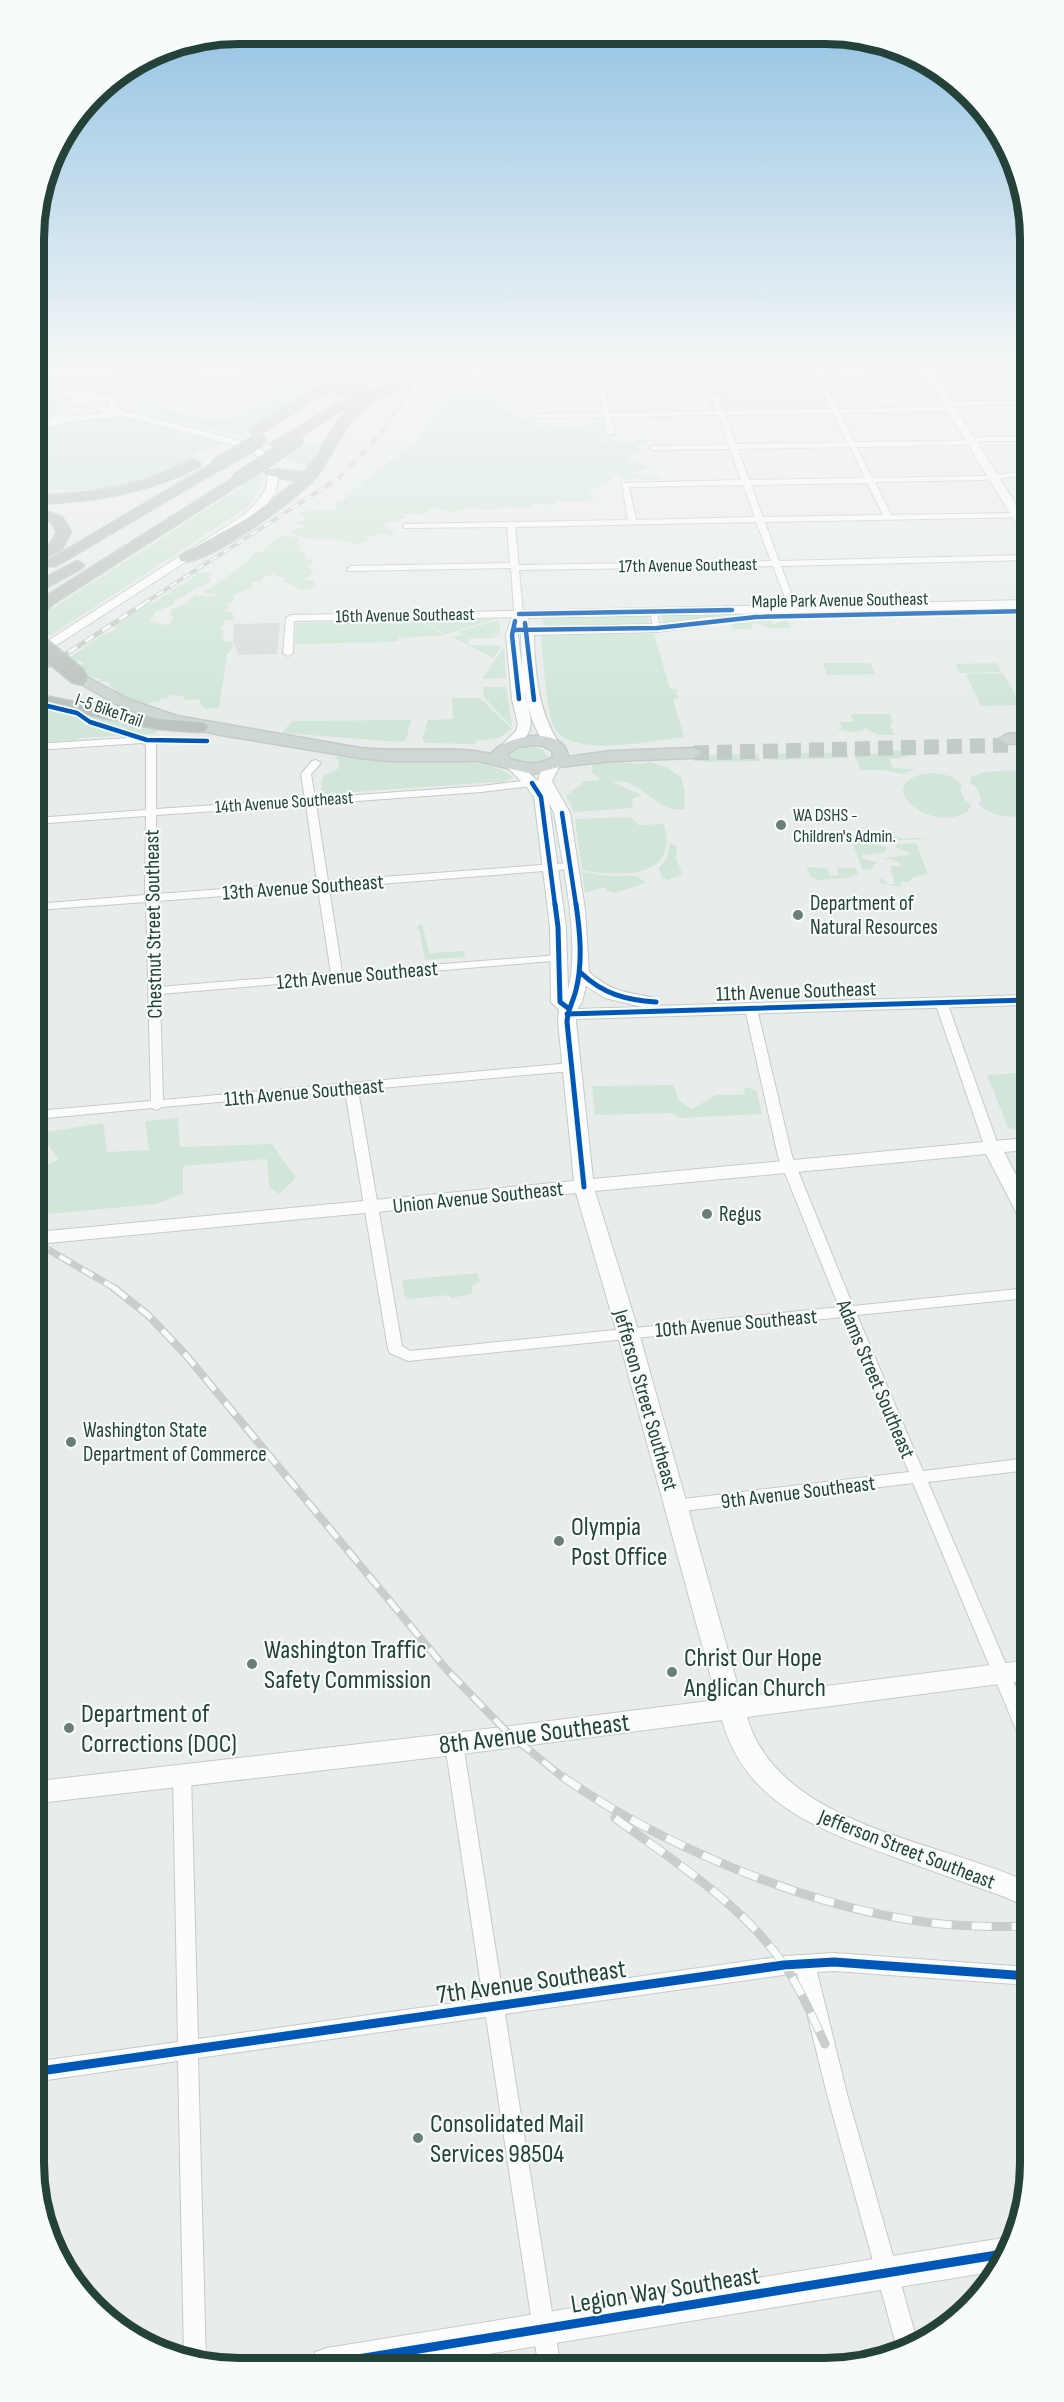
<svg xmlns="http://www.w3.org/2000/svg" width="1064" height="2402" font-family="'Sofia Sans Condensed',sans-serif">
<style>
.built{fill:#d6dedb}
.green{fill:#d1e6d8}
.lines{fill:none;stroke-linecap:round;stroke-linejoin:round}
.primary-tunnel{stroke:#c1cbc8;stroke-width:15;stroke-dasharray:15 8;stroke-linecap:butt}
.street-casing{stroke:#c5cac8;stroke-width:2}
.secondary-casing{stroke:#c3cbc8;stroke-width:2}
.primary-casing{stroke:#c3ccc9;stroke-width:3}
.highway-casing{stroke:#c3ccc9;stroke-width:3}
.street{fill:#fcfcfc;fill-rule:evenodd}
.secondary{fill:#fcfcfc;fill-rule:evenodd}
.primary{fill:#cfd7d5;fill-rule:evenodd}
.highway{fill:#bcc4c2;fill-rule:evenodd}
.rail-far4-casing{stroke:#c9cdcc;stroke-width:4}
.rail-far3-casing{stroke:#c9cdcc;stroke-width:4.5}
.rail-far2-casing{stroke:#c9cdcc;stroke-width:7}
.rail-far1-casing{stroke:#c9cdcc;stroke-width:8}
.rail-casing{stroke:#c9cdcc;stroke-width:9}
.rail-far4{stroke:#f7fbf9;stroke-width:2;stroke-dasharray:8;stroke-linecap:butt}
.rail-far3{stroke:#f7fbf9;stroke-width:3;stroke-dasharray:10;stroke-linecap:butt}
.rail-far2{stroke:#f7fbf9;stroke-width:4.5;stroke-dasharray:13;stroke-linecap:butt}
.rail-far1{stroke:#f7fbf9;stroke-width:5;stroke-dasharray:16;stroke-linecap:butt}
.rail{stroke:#f7fbf9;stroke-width:7;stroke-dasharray:20;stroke-linecap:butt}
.highway-bridge-far1-casing{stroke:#c3ccc9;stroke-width:15;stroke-linecap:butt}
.highway-bridge-casing{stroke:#c3ccc9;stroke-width:20;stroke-linecap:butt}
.highway-bridge-far1{stroke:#bcc4c2;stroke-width:14}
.highway-bridge{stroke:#bcc4c2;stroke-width:17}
.cycleway-far2-casing{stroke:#f7fbf9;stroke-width:8}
.cycleway-far1-casing{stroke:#f7fbf9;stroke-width:9}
.cycleway-casing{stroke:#f7fbf9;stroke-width:13}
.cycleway-far2{stroke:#0057b8;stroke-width:4.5}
.cycleway-far1{stroke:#0057b8;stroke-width:5}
.cycleway{stroke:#0057b8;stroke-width:9}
.poi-dot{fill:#697e78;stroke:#f7fbf9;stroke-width:2}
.labels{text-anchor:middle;stroke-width:4.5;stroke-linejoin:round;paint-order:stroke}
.far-street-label{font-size:18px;fill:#24423a;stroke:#f7fbf9}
.far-poi-label{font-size:18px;fill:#24423a;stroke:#f7fbf9;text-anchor:start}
.street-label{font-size:21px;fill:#24423a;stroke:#f7fbf9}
.poi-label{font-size:21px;fill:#24423a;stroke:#f7fbf9;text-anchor:start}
.near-poi-label{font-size:26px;fill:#24423a;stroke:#f7fbf9;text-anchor:start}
.near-street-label{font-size:26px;fill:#24423a;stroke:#f7fbf9}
.rim{fill:none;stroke:#24423a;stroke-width:8}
</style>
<rect width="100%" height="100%" fill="#e8edeb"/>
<g class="built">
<polygon points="779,375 785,388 817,387 829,409 712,412 706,396 654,397 648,377"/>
<polygon points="280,623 277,654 239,655 233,642 234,624"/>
</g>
<g class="green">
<polygon points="34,368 262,368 255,372 221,378 149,371 34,386"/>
<path d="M340,368H362L318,387L239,435L169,418L158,412L137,408L140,405C168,408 205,423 232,419Z"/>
<path d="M480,368H577L571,371L581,373L550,377L551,380L546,382L538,379L525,386L512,387L513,389L495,394L498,399L506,404L499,409L534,422L531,427L551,431L558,425C567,427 583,431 590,430L588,427L591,423L596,422L606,425L603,427L605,428L603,430L606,432L602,434H615L619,437L600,438L604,443H610L608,440L611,439L623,442L614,446L643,439L646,441L645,443L635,446L641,451L631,455L629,459L647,466L646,469L632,472L645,477H659L660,480L622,479L619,474L607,472L613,478L606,483L603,481L598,488H588L589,491L586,494H593L594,499L585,502L557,501L551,505L537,503L528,508L504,507L493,510H481L472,507L451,513L435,507L422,515L400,513L398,514L405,516L399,521L383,523L387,529L395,532L394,535L379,534L366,538L368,541L359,544L338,540L308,539L289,532L305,526L291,523L306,519L297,512L338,509L333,503L347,498L345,495L354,492L353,487H361L360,484L366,478L373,476V471L387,465L389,462L400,458L398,455L409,448L408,446L416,443L422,437L420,433L428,428L425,424H430L429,421L440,414L437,412L439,409L447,406L439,400L453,395L454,390L458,389L456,386L461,382L475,377V373L481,371Z"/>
<polygon points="589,368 775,368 779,375 593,378"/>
<polygon points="34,388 54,395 50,397 60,402 61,406 57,411 34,420"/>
<path d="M122,414L170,425L173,431H184L178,436L196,434L198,437L226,442L225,444L196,452L193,455L197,458L178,464L176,469C140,488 75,496 34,486V436L37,432L45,431V427L76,418Z"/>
<polygon points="309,442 320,444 309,467 286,459"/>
<polygon points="260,475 261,486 248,507 50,636 41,628 48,611"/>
<path d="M282,535L300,538L296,543L303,545L298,550L305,554L306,557L303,559L314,560L311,562L314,563L307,565L314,572L303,580L314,581L316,586C299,595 298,586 284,582L285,579L273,574L263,577L264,578L260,580L263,582H252V587L234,595V599L227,605L229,608L224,611L235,613L231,615L234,616L233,620H225L224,625L220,627L224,634L221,637L225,641H231L233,647L227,655L219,707L206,709L200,703V699L185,700L183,696L170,695L167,699L160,697L161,701L148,703L147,706L111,694L117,690L110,686L111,683L99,681L102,679L80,675L78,666L84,663L80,661L73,662L69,658L101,636L115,630V623L124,620L136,608L158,601L164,595L171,593L172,589C184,585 190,581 197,573H212L208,577L211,578L210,582L188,592L187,595L180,597L173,602L175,604L155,612L149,622L164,625L171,623L173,617L169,614L172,612L171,609L184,605L195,595L217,597L215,594L204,593V591C214,588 252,560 255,553L264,551L265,548Z"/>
<polygon points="781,611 782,614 723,617 672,624 663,623 661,616 664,614"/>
<polygon points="638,614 647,616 650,620 642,626 544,628 542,616"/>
<polygon points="495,619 447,634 421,621"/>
<polygon points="766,619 774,624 787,620 790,628 768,628 764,625 755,623 750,629 733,629 731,623 740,620"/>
<polygon points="417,620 446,635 398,638 398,641 391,642 295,644 296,623"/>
<polygon points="498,620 501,634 489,635 501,637 468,639 469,645 502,646 493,658 451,636 464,636 458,632"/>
<path d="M637,633L654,634L670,689H677V692L675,693L679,698L673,699L684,737C654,740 563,762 552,722C545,698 544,662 541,636Z"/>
<polygon points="504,647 506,678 482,679"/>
<polygon points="870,663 875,674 827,675 823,663"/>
<polygon points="996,663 1001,670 999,672 960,673 956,664"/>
<polygon points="1003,673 1021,705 981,706 966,674"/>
<polygon points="483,687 506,687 512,727 484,697"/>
<polygon points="452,698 480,698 512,729 499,738 476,741 476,744 425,743 422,739 428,720 453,719"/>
<polygon points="35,707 159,727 154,734 80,738 65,746 35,747"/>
<polygon points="854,714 890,714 893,723 890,724 894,735 877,735 864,727 863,731 852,732 837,729 842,727 840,722 851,722 854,720 850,716"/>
<polygon points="411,720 406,740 400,742 282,733 292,721"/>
<path d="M530,746L542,749L548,757C538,766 521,766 510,758L509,755L513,750Z"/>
<polygon points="905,750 908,757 889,759 893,768 914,769 904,774 884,770 860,770 853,752 883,754 884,751"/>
<polygon points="846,752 849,758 770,760 768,754"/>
<polygon points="758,754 760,761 703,762 702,758 706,758 706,755"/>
<path d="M338,756C359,758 379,761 399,761C428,762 492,757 513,777L503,783L495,782L326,794L322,792L321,780L325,775L339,768V762L336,758Z"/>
<path d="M597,760L643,764L649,762L666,767L681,777L685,793L684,809C655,814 641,776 613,782L641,795L633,799L632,808L574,812L566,796L585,781L601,780L592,772V764L590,762Z"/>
<path d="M1006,770L1026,772V817C1011,817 989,817 979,804L981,799L977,788L970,783L971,777L981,773Z"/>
<path d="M933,773C944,774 956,776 962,786L960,790L965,800L971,805L968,811C949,825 912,816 903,792C904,777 919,774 933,773Z"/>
<path d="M628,817L634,819L638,825L664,824C680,880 618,877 582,870L575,819Z"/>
<path d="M892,835C904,842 914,836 926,839L875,841L873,843L887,848L884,853L862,855L863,859L877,862L871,870L862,869L850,836Z"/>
<polygon points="670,842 677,847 676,858 682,873 677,877 667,880 662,877 659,868 667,858"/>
<polygon points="916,843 928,874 914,877 909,882 900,882 902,887 880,883 879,877 888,884 895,884 890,866 904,866 891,859 885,860 886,858 912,854 895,847 897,844"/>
<polygon points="809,867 827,868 830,876 839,875 837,868 856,868 858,873 849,878 817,880 811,877 806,868"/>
<polygon points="582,872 609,876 637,876 646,883 615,893 606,890 605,887 585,893"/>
<polygon points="422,923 429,953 464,951 465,957 425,960 419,930 416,928"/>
<polygon points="1027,1072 1027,1131 1008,1128 987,1075"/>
<polygon points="674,1085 679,1101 692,1109 716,1095 743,1095 745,1087 756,1090 762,1114 680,1118 672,1113 595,1115 592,1086"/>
<polygon points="178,1118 180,1147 272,1144 296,1178 279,1194 269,1186 267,1159 183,1166 183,1194 156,1204 37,1215 37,1169 59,1160 39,1133 103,1123 107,1152 149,1150 145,1121"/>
<polygon points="477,1273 480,1281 472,1286 472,1294 451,1298 450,1295 409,1299 405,1296 402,1280"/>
</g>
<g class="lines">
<polyline class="primary-tunnel" points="694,753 1010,745"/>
<g class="street-casing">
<g id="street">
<polygon points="266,368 273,368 255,377 232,382 100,398 96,396 232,378 251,374"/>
<path d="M811,368H947L944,370L819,372L838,409L951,407L955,409L951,411L840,413L855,442L958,441L983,437H1025V441H983L958,445L857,447L872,478L980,476L1025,472V476L980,480L875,482L891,515L1025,513V517L765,522L779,561L1025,555V560L781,566L796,605L804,616L800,619L797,618L788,605L773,566L519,570L523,613L528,618L530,633L510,632V628H522L520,619L517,617L294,621L293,653L288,656L283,653L286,618L290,615L514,611L511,568L348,571L347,569L351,566L510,563L507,527L407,528H404V524L628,520L622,483L741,480L730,449L653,450L649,448L653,446L729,445L718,415L611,417L615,433L611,435L607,433L604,417L533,418L529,416L533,414L603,413L597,379L602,380L610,413L716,411L711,397L715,395L719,397L724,411L831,409ZM833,413L847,443L736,444L725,415ZM850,447L865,478L749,480L738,449ZM867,483L883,515L763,517L751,485ZM743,485L755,517L636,520L629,487ZM756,522L771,561L519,565L515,527Z"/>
<polygon points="1025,400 1025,404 947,406 943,404 947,402"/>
<polygon points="650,610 657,612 660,630 653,628"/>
<path d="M143,737L156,743V809L305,799L301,774L312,761L316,760L321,763L311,774L315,798L481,786L532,780L537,783L532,786L481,792L316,804L328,881L569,863L574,866L569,869L329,888L342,972L559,955L565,958L563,960L160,994L163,1100L571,1063L577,1067L571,1071L358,1090L402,1346L410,1351L839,1307L778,1156L745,1009L751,1005L757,1009L792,1156L853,1306L1028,1288V1298L857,1315L923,1471L1028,1458V1470L928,1482L1029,1718V1746L1023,1744L1020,1739L913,1483L675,1512L669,1510L667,1506L669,1502L675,1500L909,1472L843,1317L408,1361L390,1353L388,1349L345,1091L162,1107L157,1110L152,1108L36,1119V1111L151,1101L146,902L36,910V904L145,895L146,816L35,824V818L146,810V745L142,743L35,750V744ZM306,805L317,882L157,894L156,815ZM318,889L331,973L159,987L157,901Z"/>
<polygon points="941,998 947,1002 999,1148 997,1151 987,1151 985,1148 935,1002"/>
<polygon points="454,1737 460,1739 463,1744 503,1996 784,1956 834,1953 1030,1967 1030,1985 834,1971 817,1972 847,2094 918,2344 899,2353 897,2348 827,2094 797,1973 505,2014 560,2363 538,2363 486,2017 198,2058 206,2363 206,2365 199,2365 184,2357 178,2061 40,2081 40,2061 178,2042 173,1774 176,1769 182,1766 188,1769 191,1774 198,2039 483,1999 445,1744 448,1739"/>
</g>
</g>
<g class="secondary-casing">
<g id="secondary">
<polygon points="921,368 931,368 1025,519 1025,532 1019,528"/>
<path d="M34,384L117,397L120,402L114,408L257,445C291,473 280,496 249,521L35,659V649L241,517C268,495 280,475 249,449L121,415L114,418L82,420L52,426L34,434V427L60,413H68V417L103,413L95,409L100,406L109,407L110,402L92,400L75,407L70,404L77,398L34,390Z"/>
<path d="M1025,600V608L524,618L518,635L522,669L521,631L527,627L657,624L711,617L717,621L711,625L657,632L534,635C535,674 538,713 561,746L559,749H549C535,732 529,714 525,692C527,710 538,726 523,740C518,744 516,747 510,748L503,744L516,731L518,725L512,699L506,635L514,611Z"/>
<path d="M554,759L561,763L552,781L570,813L585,910L589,972C611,992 627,992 654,998L657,1002L652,1006L1027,995V1005L576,1019V1022L593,1179L1027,1138V1150L1004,1152L1027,1196V1220L1020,1218L1017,1214L986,1154L595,1191L639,1333L741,1697L1029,1660V1680L747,1717C778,1826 941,1841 1030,1883V1908L1002,1896C966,1883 930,1870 894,1857C820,1830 745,1804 722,1720L454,1755L39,1803V1781L454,1733L717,1700L617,1333L576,1193L37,1244V1232L574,1181L558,1022L559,1010L551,1002L550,927L534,797L526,786L507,767L509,764H519L538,781L540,773L549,760ZM549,803L554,813C562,860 581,944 568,989L566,927ZM586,986L605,998L642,1007L577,1009L582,1002Z"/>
<polygon points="1009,2237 1016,2240 1015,2242 997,2271 427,2364 311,2364 315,2352 327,2348"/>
</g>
</g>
<g class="primary-casing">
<g id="primary">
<path d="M79,673L130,700L177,716L360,748C402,753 453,745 491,754C505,734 566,725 568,757L611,751L694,748L702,753L694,758L611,761L559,767L533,774L477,761H390L360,758L221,735L167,723L120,706L74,680L72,677ZM534,745L543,746L552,751L553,757C539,766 526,764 510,759L507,754L518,747Z"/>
<polygon points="1026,733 1026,743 1007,744 999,739 1007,734"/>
</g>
</g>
<g class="highway-casing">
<g id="highway">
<polygon points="380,368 395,368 345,395 341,396 335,392"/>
<path d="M423,368H438C430,376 416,380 406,385C389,393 373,402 359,414C339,431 332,458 315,478C298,498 205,567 181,561L179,558L181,555L248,518L297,481L267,475L265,472L267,469C280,467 293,474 306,471C319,455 327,435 340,419C360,393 395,381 423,368Z"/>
<polygon points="354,371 360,375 358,378 329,391 261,433 251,433 249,430 321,385"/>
<polygon points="362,389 366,390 368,393 366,396 282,447 277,448 270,444"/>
<path d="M194,460L201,464L199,467C147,493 92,502 34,504V496C74,494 113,491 151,478C165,473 179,464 194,460Z"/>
<polygon points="217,461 222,462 224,465 222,468 56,566 46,566 44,563"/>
<polygon points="238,475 243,476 245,479 243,482 53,604 41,616 35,618 35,605 43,598"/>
<polygon points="34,507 62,517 71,532 62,549 35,564 35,554 51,543 57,532 52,523 34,516"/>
<polygon points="77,561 84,565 82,568 35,594 35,583"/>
<polygon points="35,694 158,719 199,722 205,723 208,727 205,731 199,732 158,729 35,704"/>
</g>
</g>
<use href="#street" class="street"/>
<use href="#secondary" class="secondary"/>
<use href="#primary" class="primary"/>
<use href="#highway" class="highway"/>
<g class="rail-far4-casing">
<polyline id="rail-far4" points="143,604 339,478 380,435 412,385"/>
</g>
<g class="rail-far3-casing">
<polyline id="rail-far3" points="35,674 145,603"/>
</g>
<g class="rail-far2-casing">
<polyline id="rail-far2" points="37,1243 116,1289"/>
</g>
<g class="rail-far1-casing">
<polyline id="rail-far1" points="114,1288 148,1315 185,1354 447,1670 508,1733 565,1779"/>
</g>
<g class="rail-casing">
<g id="rail">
<path d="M563,1777C660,1845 808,1907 925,1922C960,1927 995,1927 1030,1926"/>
<path d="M615,1818C675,1862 742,1904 785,1966C801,1990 813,2018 825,2044"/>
</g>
</g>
<use href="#rail-far4" class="rail-far4"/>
<use href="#rail-far3" class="rail-far3"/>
<use href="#rail-far2" class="rail-far2"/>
<use href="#rail-far1" class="rail-far1"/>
<use href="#rail" class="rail"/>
<g class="highway-bridge-far1-casing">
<g id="highway-bridge-far1">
<polyline points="217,465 259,440"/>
<polyline points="238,479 297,441"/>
</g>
</g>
<g class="highway-bridge-casing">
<polyline id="highway-bridge" points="35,641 79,677"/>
</g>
<use href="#highway-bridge-far1" class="highway-bridge-far1"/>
<use href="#highway-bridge" class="highway-bridge"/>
<g class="cycleway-far2-casing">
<g id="cycleway-far2">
<polyline points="519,614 732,610"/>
<polyline points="515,621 512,635 519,699"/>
<polyline points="525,623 534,700"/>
<polyline points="513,630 657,628 756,617 1025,611"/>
<polyline points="35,703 77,713 90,722 147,740 207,741"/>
<polyline points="532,783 541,797 555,905"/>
<polyline points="562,813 576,905"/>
</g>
</g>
<g class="cycleway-far1-casing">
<g id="cycleway-far1">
<polyline points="555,904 558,927 560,1002 568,1008"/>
<path d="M576,904C580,932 583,962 576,990C573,1003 568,1007 567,1022L584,1187"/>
<path d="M581,973C603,994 626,1000 656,1002"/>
<polyline points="567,1014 1027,1000"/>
</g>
</g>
<g class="cycleway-casing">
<g id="cycleway">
<polyline points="40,2071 784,1965 834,1962 1030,1976"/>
<polyline points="327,2364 1009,2253"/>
</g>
</g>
<use href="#cycleway-far2" class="cycleway-far2"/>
<use href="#cycleway-far1" class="cycleway-far1"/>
<use href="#cycleway" class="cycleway"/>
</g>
<linearGradient id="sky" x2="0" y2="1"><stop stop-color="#8fc1e3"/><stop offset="0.52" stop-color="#f5f7f6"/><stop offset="1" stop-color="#f5f7f6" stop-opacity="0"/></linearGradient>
<rect width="1064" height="704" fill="url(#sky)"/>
<g class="poi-dot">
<circle cx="781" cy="825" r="6"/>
<circle cx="798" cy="915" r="6"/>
<circle cx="707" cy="1214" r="6"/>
<circle cx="71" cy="1442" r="6"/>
<circle cx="559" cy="1541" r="6"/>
<circle cx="252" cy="1664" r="6"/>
<circle cx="672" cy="1672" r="6"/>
<circle cx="69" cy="1728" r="6"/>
<circle cx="418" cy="2138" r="6"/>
</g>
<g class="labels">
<g class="far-street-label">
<text transform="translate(688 565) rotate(-1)" y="6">17th Avenue Southeast</text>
<text transform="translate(840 600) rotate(-1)" y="6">Maple Park Avenue Southeast</text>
<text transform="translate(405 615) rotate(-1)" y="6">16th Avenue Southeast</text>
<text transform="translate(109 710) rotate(19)" y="6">I-5 BikeTrail</text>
<text transform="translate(284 802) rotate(-4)" y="6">14th Avenue Southeast</text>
</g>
<g class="far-poi-label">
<text x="793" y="821">WA DSHS -<tspan x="793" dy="21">Children's Admin.</tspan></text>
</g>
<g class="street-label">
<text transform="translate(303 887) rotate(-4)" y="7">13th Avenue Southeast</text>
<text transform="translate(153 924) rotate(-91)" y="7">Chestnut Street Southeast</text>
<text transform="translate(357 975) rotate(-5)" y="7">12th Avenue Southeast</text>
<text transform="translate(796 991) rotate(-2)" y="7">11th Avenue Southeast</text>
<text transform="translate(304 1092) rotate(-5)" y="7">11th Avenue Southeast</text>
<text transform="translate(478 1197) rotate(-6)" y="7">Union Avenue Southeast</text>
<text transform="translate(736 1323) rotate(-5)" y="7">10th Avenue Southeast</text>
<text transform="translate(876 1379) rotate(67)" y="7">Adams Street Southeast</text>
<text transform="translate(646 1400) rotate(74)" y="7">Jefferson Street Southeast</text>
<text transform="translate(798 1492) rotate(-7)" y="7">9th Avenue Southeast</text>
<text transform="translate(907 1849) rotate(21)" y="7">Jefferson Street Southeast</text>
</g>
<g class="poi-label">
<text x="810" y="910">Department of<tspan x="810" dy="24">Natural Resources</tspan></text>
<text x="719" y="1221">Regus</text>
<text x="83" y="1437">Washington State<tspan x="83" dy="24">Department of Commerce</tspan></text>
</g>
<g class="near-poi-label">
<text x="571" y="1535">Olympia<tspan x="571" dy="30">Post Office</tspan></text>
<text x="264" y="1658">Washington Traffic<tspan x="264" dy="30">Safety Commission</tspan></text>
<text x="684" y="1666">Christ Our Hope<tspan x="684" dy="30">Anglican Church</tspan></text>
<text x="81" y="1722">Department of<tspan x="81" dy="30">Corrections (DOC)</tspan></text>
<text x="430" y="2132">Consolidated Mail<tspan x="430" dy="30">Services 98504</tspan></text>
</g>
<g class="near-street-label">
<text transform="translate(534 1733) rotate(-7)" y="9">8th Avenue Southeast</text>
<text transform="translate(531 1981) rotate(-8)" y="9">7th Avenue Southeast</text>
<text transform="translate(665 2289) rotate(-9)" y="9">Legion Way Southeast</text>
</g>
</g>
<path d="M0 0H1064V2402H0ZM239 44H825A195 195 0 0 1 1020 239V2163A195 195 0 0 1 825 2358H239A195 195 0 0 1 44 2163V239A195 195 0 0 1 239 44Z" fill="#f7fbf9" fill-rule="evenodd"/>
<path class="rim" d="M239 44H825A195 195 0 0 1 1020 239V2163A195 195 0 0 1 825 2358H239A195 195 0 0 1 44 2163V239A195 195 0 0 1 239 44Z"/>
</svg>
